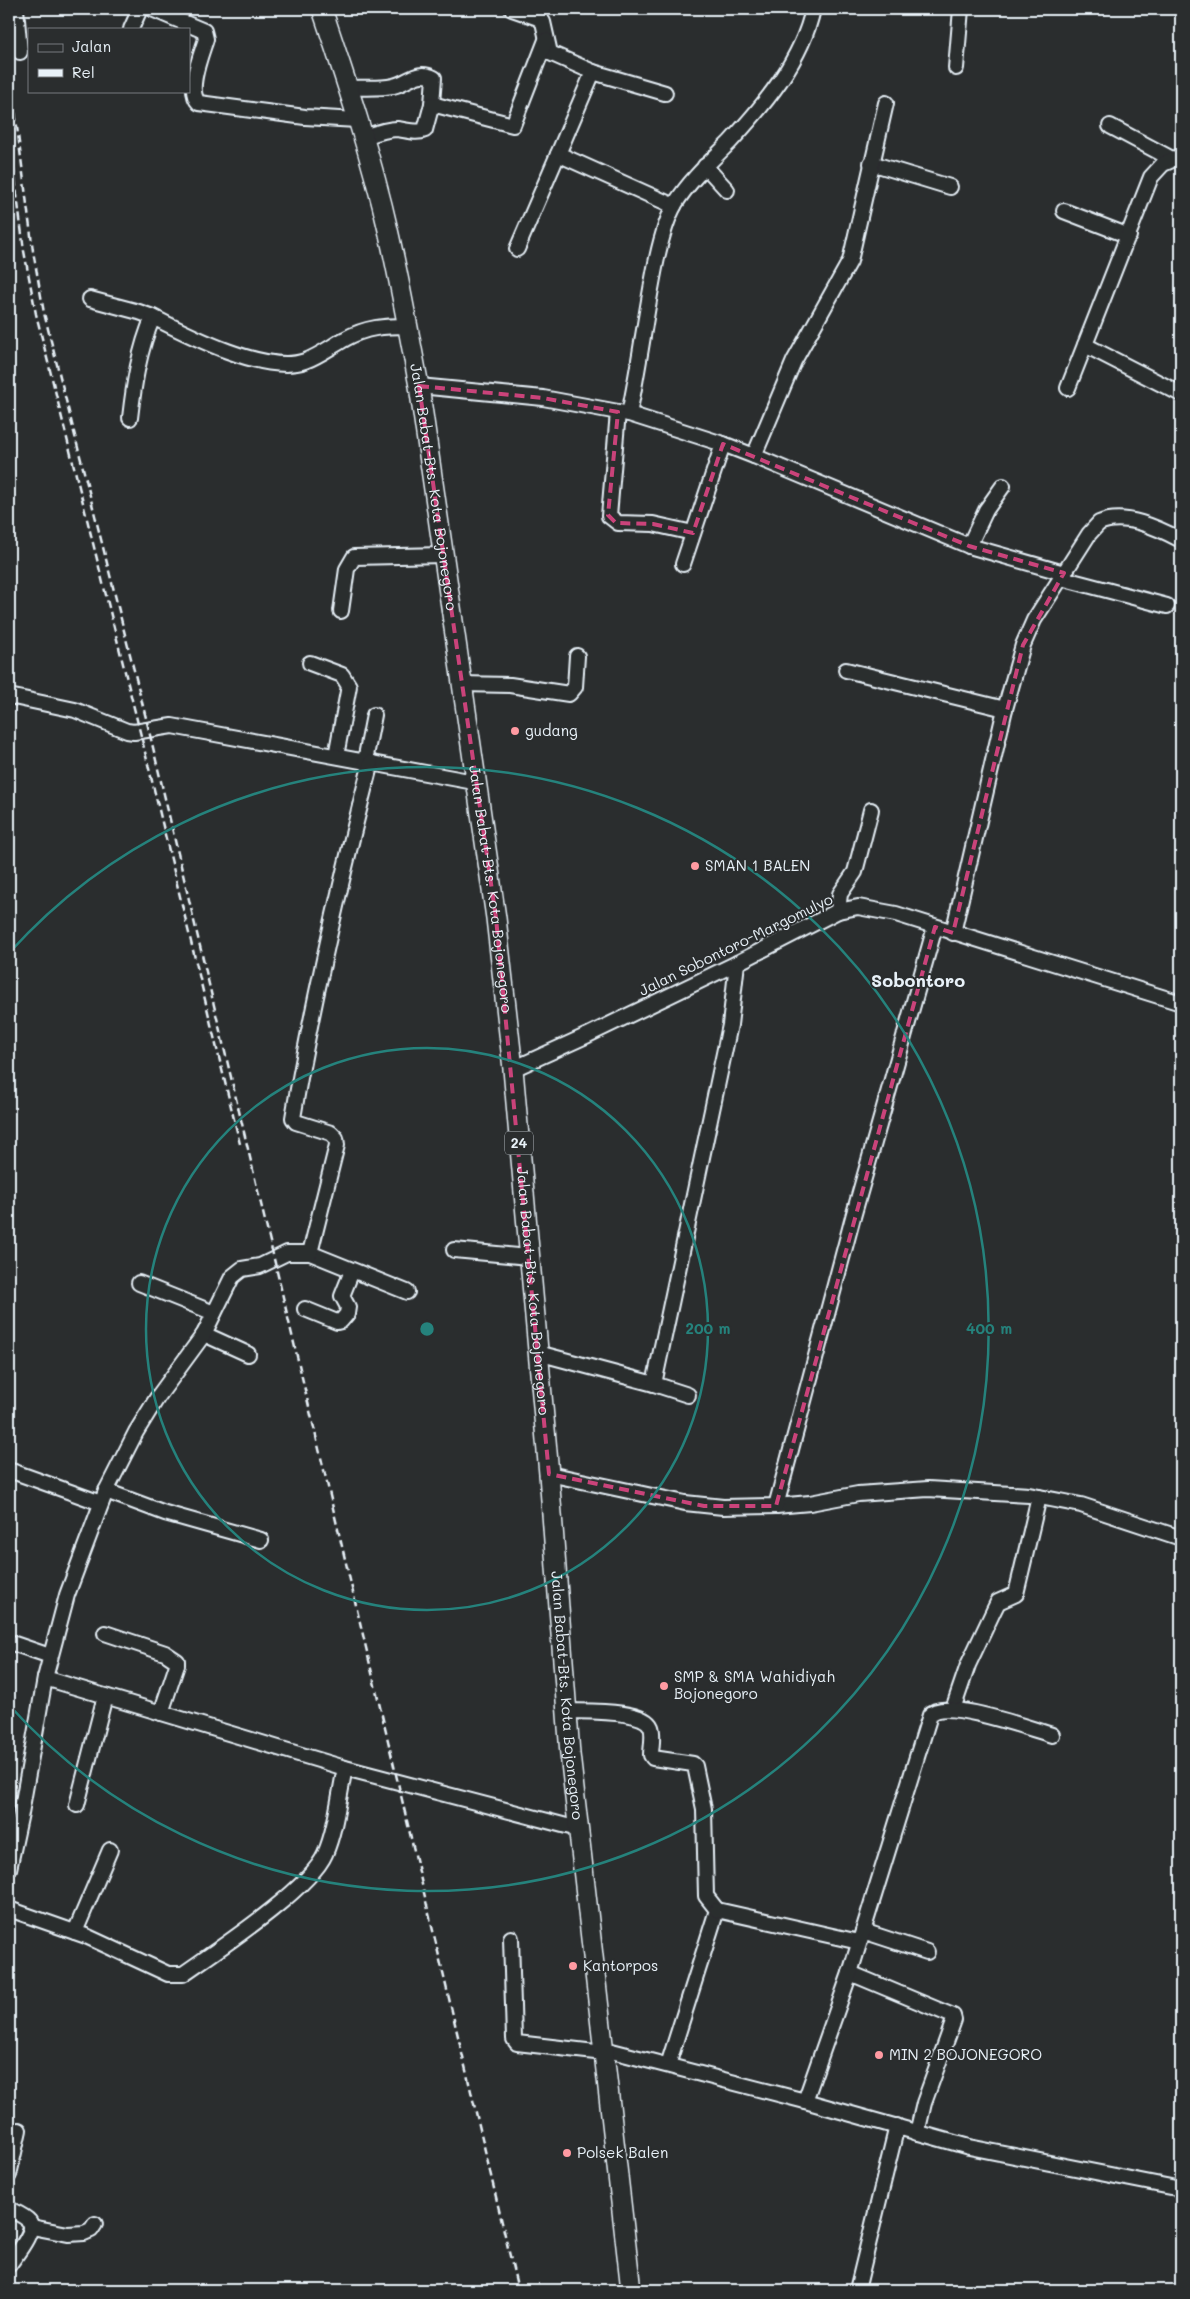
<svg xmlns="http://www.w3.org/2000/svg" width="1190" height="2299" font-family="Mali,sans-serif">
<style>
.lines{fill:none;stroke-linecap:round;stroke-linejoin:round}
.minor-casing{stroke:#e8f1f8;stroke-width:18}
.highway-casing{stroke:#e8f1f8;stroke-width:22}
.minor{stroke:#2a2d2e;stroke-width:14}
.highway{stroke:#2a2d2e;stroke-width:19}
.rail{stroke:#e8f1f8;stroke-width:2.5;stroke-dasharray:8 4;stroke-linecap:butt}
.marked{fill:none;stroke:#ca437a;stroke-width:4;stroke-dasharray:10 6;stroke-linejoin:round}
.ring{fill:none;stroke:#25827c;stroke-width:2.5}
.poi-dot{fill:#ff9aa2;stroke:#2a2d2e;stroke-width:2}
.labels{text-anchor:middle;stroke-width:4;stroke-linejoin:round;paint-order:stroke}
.shield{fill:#2a2d2e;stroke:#afb6bb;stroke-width:1}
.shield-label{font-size:14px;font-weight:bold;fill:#e8f1f8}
.street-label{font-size:15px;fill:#e8f1f8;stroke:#2a2d2e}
.poi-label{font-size:15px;fill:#e8f1f8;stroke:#2a2d2e;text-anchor:start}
.quarter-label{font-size:18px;font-weight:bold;fill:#e8f1f8;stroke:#2a2d2e}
.centre{fill:#25827c;stroke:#2a2d2e;stroke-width:2.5}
.ring-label{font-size:15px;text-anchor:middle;font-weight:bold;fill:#25827c;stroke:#2a2d2e;stroke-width:4;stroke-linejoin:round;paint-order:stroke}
</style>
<rect width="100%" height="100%" fill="#2a2d2e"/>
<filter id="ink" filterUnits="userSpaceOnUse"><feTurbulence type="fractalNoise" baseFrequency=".02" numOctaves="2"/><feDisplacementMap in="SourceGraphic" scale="10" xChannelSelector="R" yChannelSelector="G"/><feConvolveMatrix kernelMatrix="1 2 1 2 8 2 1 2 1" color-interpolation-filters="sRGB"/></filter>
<g filter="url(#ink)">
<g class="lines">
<g class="minor-casing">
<g id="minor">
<polyline points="16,9 20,52"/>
<path d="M152,9L204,31L206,39C201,55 186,91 199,103L305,117L357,120"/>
<polyline points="512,9 538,18 543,22 550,53 593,72 558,154 674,206"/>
<polyline points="131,29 140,9"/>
<polyline points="956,68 961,9"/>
<polyline points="593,72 665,93"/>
<path d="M348,88C362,87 379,89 393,86C409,83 416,69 434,78L432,104"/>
<polyline points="1110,126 1172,159"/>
<path d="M362,138C373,134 385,129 397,129C407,130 416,134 425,130L432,104L513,125L546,40"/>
<polyline points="871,163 950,187"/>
<polyline points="705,166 727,190"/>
<polyline points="1064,211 1129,236"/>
<polyline points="517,249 558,154"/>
<path d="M90,299L139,312L153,317C139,350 134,383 130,418"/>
<path d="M153,317C188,335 266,375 305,361C319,356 332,346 345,339C366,327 385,326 408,326"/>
<polyline points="1085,345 1179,393"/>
<path d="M419,386L543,398L629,414C640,362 646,310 657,258C661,240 666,220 675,204C690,180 710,162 730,142C765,104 802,60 813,9"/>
<polyline points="1068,388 1151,177 1163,164 1181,156"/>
<polyline points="618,412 609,516 618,523 653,524 693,533"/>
<polyline points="629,414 723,444 683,564"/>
<polyline points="723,444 754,456 794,361 850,261 886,103"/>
<polyline points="754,456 969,546 1064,573"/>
<polyline points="969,546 986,510 1003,486"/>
<polyline points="1061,578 1167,606"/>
<polyline points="341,611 347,569 354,557 443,555"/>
<polyline points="310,663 342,675 349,686 336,756"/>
<polyline points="846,670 1005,709"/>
<polyline points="461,684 510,685 569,694 575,687 577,656"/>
<polyline points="9,696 75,710 127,731 134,732 172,726 474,782"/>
<polyline points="365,761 374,715"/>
<polyline points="838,911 840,894 855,872 871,810"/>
<path d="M953,933L1005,709L1023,645L1034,620L1089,534L1099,523C1125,512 1158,528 1181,540"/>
<polyline points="513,1069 588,1035 737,963 838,911 858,907 896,914 1181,1003"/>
<polyline points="454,1250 529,1257"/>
<polyline points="310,1253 407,1292"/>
<polyline points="139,1283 214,1313"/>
<polyline points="305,1309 337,1322 341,1321 347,1314 348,1307 342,1296 352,1271"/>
<polyline points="204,1334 248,1354"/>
<polyline points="538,1353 654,1384 688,1395"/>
<polyline points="654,1384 730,1025 737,963"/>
<polyline points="9,1470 101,1503"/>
<polyline points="549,1474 685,1503 723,1507 776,1506 810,1503 858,1494 928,1489 1029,1495 1081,1505 1181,1538"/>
<polyline points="106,1491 165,1513 261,1540"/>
<polyline points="776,1506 853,1217 935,927"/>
<polyline points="105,1633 165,1653 177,1661 177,1665 161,1713"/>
<polyline points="9,1642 50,1656"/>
<path d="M45,1678L67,1595L106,1491L136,1432L157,1398L204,1334L232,1277L242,1269L260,1266L287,1253H310L337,1145L336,1138L331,1133L296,1122L293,1118C313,998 341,880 371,762"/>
<polyline points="953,1709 968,1665 994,1610 998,1602 1016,1594 1039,1497"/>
<path d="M566,1711C584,1712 644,1709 651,1727C654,1735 651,1747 651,1755L653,1758L693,1764L695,1766L704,1809L706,1896L717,1910L668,2065"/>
<polyline points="77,1805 105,1696"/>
<polyline points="9,1869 21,1813 45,1678 345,1768 578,1829"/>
<path d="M9,1909L86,1936L168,1974H183C217,1950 310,1889 325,1854C336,1829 339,1795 345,1768"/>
<polyline points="717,1910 859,1942"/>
<polyline points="863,1931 927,1952"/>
<polyline points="75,1932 110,1850"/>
<polyline points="511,1938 514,2039 517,2043 604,2053"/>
<polyline points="850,1973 953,2016 954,2020 924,2103 917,2133"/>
<path d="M604,2049L805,2101L850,1973L930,1715C944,1697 1030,1729 1052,1735"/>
<polyline points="805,2101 969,2147 1181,2189"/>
<polyline points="9,2175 19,2130"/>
<path d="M9,2209C15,2212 25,2216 29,2221C37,2230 14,2257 9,2265"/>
<polyline points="32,2227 68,2234 84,2233 91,2230 95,2224"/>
<polyline points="857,2290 897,2126"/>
</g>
</g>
<g class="highway-casing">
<g id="highway">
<path id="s1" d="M322,9C346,81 371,155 388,230C400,282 409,334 419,386L496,918L513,1069L549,1474L570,1754L631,2290"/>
</g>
</g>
<use href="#minor" class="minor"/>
<use href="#highway" class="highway"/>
<g class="rail">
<polyline points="9,65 33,251 44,313 146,718 518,2290"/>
<polyline points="9,131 24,251 36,314 145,752 240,1144"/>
</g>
</g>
</g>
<path class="marked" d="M419,386L543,398L618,412L608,515L616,523L653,524L693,533L723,444L969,546L1064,573L1023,645L953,933L935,927L776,1506H704L549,1474L496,918Z"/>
<g class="ring">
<circle cx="427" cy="1329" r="281"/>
<path d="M9 953A562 562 0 1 1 9 1705"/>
</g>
<g class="poi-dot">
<circle cx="515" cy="731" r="5"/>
<circle cx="695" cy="866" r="5"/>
<circle cx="664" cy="1686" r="5"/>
<circle cx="573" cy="1966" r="5"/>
<circle cx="879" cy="2055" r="5"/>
<circle cx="567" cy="2153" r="5"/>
</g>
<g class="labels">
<rect class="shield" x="505" y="1131.5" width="28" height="23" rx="4"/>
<g class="shield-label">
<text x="519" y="1148">24</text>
</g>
<g class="street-label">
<text dy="5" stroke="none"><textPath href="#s1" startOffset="492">Jalan Babat-Bts. Kota Bojonegoro</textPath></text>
<text dy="5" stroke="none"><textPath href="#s1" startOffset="898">Jalan Babat-Bts. Kota Bojonegoro</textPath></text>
<text transform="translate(736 945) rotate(-26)" y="5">Jalan Sobontoro-Margomulyo</text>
<text dy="5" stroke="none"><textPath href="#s1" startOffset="1302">Jalan Babat-Bts. Kota Bojonegoro</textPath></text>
<text dy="5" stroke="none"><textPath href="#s1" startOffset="1708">Jalan Babat-Bts. Kota Bojonegoro</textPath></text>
</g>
<g class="poi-label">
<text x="525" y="736">gudang</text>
<text x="705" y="871">SMAN 1 BALEN</text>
<text x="674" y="1682">SMP &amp; SMA Wahidiyah<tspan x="674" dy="17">Bojonegoro</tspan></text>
<text x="583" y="1971">Kantorpos</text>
<text x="889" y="2060">MIN 2 BOJONEGORO</text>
<text x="577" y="2158">Polsek Balen</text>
</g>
<g class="quarter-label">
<text x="918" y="987">Sobontoro</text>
</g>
</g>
<circle cx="427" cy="1329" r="8" class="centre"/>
<g class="ring-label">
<text x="708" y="1334">200 m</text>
<text x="989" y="1334">400 m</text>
</g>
<rect width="1190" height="2299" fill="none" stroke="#2a2d2e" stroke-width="30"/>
<rect x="15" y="15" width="1160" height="2269" fill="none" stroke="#e8f1f8" stroke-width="2" filter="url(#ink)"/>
<rect x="28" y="28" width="162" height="65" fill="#2a2d2e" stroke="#767b7f"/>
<rect x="38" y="44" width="25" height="8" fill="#2a2d2e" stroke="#767b7f"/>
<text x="72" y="52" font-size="15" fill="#e8f1f8">Jalan</text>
<rect x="38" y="69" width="25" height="8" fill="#e8f1f8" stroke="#767b7f"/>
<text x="72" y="78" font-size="15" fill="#e8f1f8">Rel</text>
</svg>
